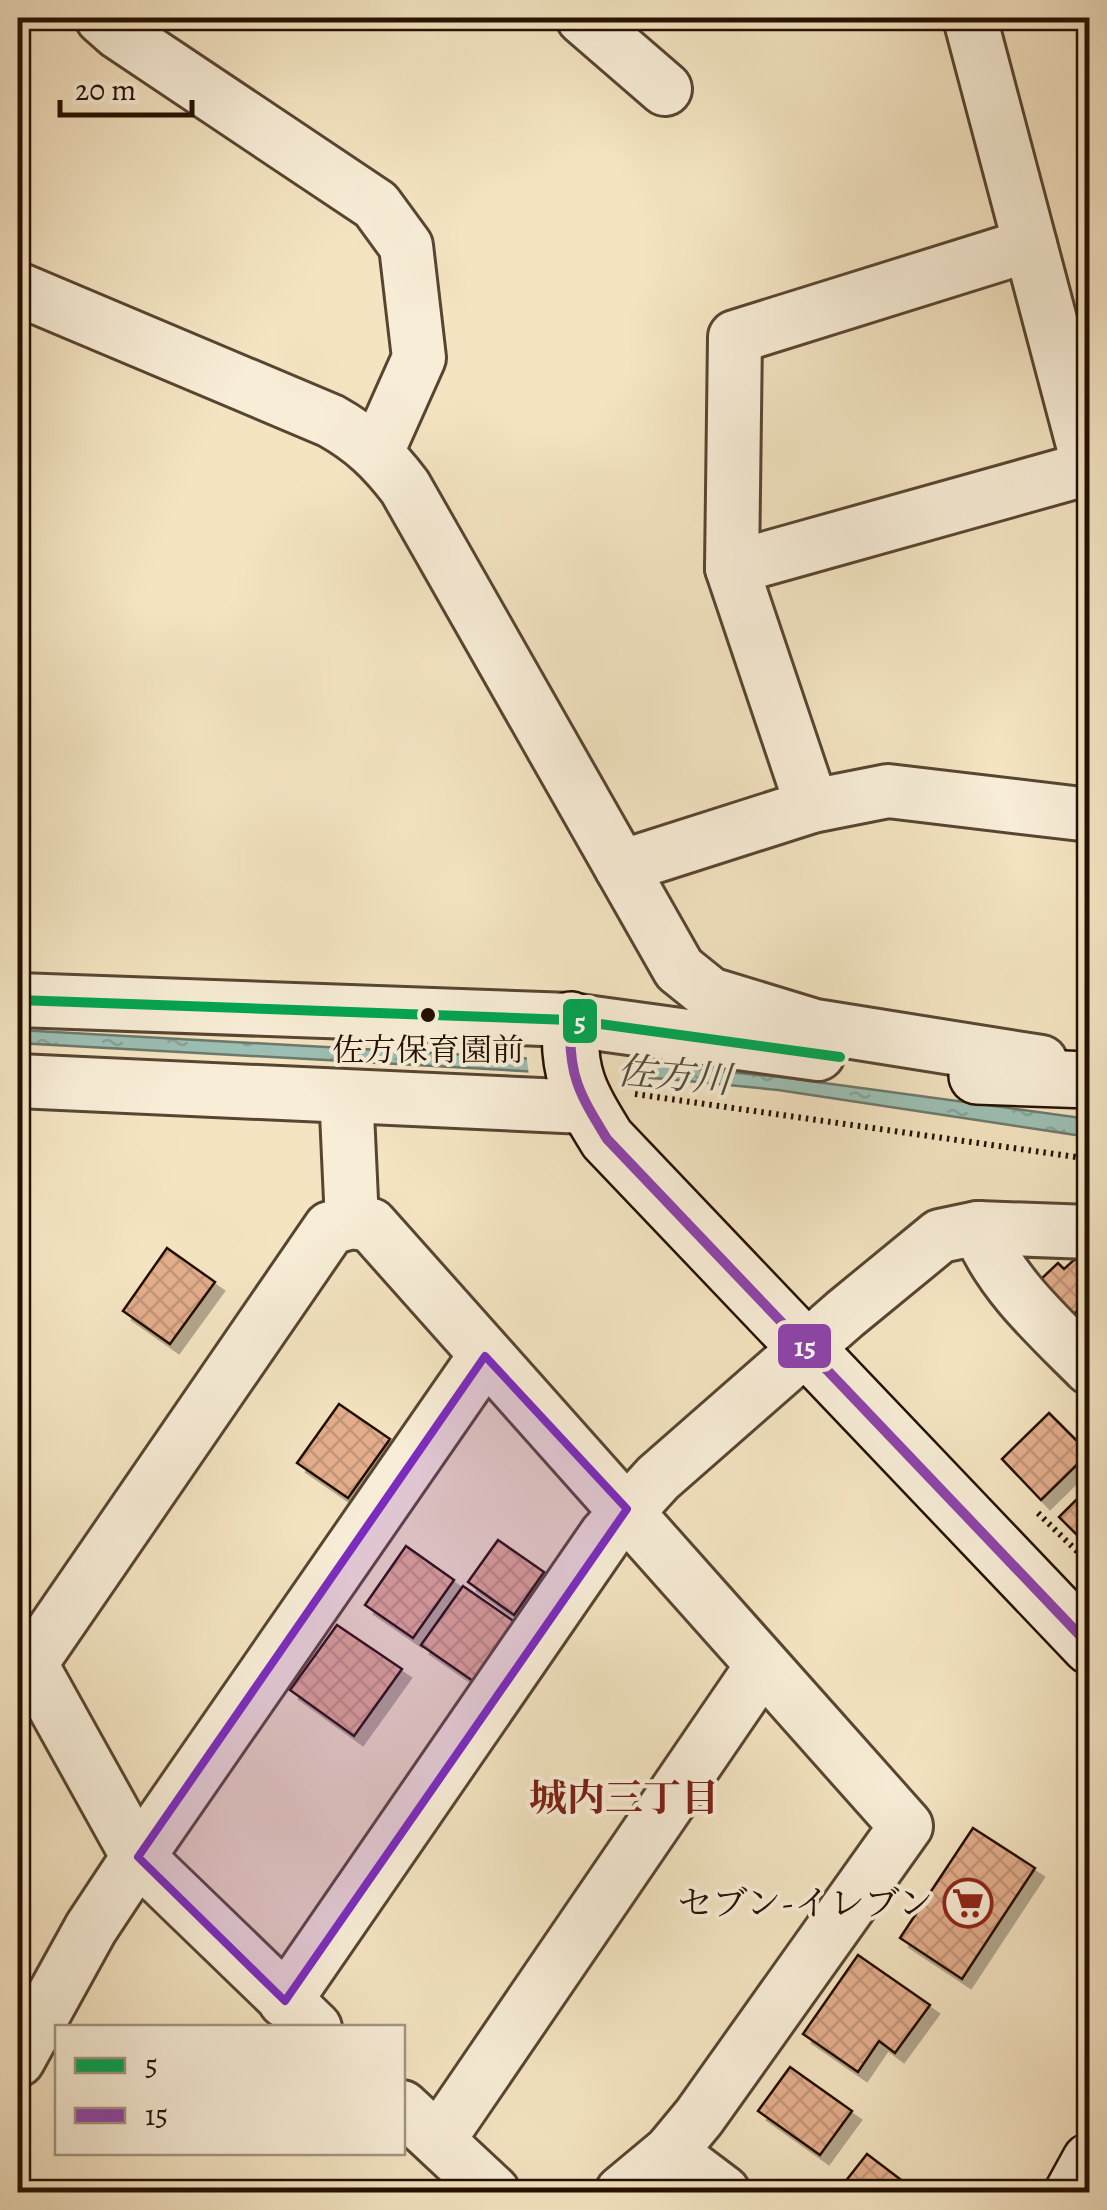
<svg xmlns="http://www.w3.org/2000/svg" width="1107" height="2210" font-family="Alegreya,'Noto Serif JP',serif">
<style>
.water{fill:url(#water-ripples);stroke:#6c796c;stroke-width:2.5}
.pier{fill:#f4e4c2}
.building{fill:url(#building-cross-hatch);stroke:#241001;stroke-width:2.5;filter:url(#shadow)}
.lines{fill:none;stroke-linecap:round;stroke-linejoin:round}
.street-casing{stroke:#584531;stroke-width:58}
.secondary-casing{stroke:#241001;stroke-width:60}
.path{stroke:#241001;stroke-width:6;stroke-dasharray:2.5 5;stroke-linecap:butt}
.street{stroke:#f8edd7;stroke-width:52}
.secondary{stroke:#f8edd7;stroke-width:55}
.bus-1-casing{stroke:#f8edd7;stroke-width:18}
.bus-2-casing{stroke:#f8edd7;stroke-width:18}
.bus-1{stroke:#00a651;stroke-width:10}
.bus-2{stroke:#8e44ad;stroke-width:10}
.marked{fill:#7b2cbf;fill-opacity:0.2;stroke:#7b2cbf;stroke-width:8;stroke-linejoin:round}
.bus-dot{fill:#241001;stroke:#f8edd7;stroke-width:4}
.labels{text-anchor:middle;stroke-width:8;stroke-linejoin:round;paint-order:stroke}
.bus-label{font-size:32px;fill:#241001;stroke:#f8edd7}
.poi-label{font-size:35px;fill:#241001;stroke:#f8edd7;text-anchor:end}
.water-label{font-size:38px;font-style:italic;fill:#4e4d40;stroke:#f8edd7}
.neighbourhood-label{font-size:38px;font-weight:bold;fill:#7a1f14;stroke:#f8edd7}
.line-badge{stroke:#f8edd7;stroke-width:4}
.badge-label{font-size:28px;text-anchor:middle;font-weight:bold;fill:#fff}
</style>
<defs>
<pattern id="water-ripples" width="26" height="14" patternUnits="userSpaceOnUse" patternTransform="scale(2.5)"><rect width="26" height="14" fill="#9cbfb4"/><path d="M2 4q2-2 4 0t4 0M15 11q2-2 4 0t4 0" fill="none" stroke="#86a399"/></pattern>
<pattern id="building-cross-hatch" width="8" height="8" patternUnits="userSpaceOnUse" patternTransform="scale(2.5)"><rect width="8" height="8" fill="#e4ae8d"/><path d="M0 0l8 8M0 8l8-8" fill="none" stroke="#c39578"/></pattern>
<filter id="shadow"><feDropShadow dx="9" dy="9" stdDeviation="0" flood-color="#0004"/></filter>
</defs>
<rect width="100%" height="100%" fill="#f4e4c2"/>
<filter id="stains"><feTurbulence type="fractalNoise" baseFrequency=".002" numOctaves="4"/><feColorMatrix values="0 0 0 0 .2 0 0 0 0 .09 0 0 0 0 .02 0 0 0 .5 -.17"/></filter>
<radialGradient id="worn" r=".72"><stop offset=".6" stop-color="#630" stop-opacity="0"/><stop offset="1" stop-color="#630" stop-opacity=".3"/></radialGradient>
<polygon class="water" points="18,1030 667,1066 780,1077 1089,1119 1089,1137 778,1090 667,1079 18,1043"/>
<polygon class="pier" points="526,1052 612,1057 648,1060 644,1082 529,1076"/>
<g class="building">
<polygon points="167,1248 215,1282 170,1344 123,1311"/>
<polygon points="1075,1259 1090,1275 1090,1299 1073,1315 1039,1281 1058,1263 1064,1269"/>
<polygon points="339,1404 390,1439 348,1498 297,1463"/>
<polygon points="1049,1413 1089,1453 1041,1500 1002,1459"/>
<polygon points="1090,1486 1090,1548 1059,1517"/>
<polygon points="498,1540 544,1572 514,1615 468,1582"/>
<polygon points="406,1546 454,1580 413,1638 365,1605"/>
<polygon points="463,1586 515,1622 473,1681 421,1645"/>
<polygon points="337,1625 402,1669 354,1736 290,1690"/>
<polygon points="973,1828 1035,1868 962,1979 900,1938"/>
<polygon points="858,1955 930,2005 895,2053 879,2041 858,2072 803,2034"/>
<polygon points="790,2067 852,2111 820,2155 758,2111"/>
<polygon points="867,2154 917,2192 860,2192 845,2182"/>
</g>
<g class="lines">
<g class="street-casing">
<g id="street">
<polyline points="102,18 119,33 376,205 406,246 419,358 377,452"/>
<polyline points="583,18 665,89"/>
<polyline points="970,18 1090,471"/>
<path d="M18,289L331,421C363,439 383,458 405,487L679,969L710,994L815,1026L1041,1062"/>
<polyline points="732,568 1089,468"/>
<polyline points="812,806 732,568 735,337 1030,245"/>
<polyline points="621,867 812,806 888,791 1090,815"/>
<polyline points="18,1000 571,1020 818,1054"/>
<polyline points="18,1081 585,1107"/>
<polyline points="347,1113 352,1222"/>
<path d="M978,1228C1001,1284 1047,1325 1090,1368"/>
<polyline points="18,1641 138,1857 91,1928 18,2060"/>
<polyline points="31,1663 330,1228 352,1222 371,1225 906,1826 699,2117 670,2152 622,2192"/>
<polyline points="285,2001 606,1535 658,1478 845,1314 940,1236 978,1228 1090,1232"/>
<polyline points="315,2028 138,1857 485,1356"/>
<polyline points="402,2107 493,2192"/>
<polyline points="439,2139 762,1666"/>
<polyline points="670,2152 723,2192"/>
</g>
</g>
<g class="secondary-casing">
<g id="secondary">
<path d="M571,1020C567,1074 580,1095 607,1139L1090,1646"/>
<polyline points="977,1076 1090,1080"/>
<polyline points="1073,2192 1090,2161"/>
</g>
</g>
<g class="path">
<polyline points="635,1094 1090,1159"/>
<polyline points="1078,1157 1083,1129"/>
<polyline points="1038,1513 1090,1564"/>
</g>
<use href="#street" class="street"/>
<use href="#secondary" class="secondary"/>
<g class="bus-1-casing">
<polyline id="bus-1" points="18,1000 571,1020 840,1057"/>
</g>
<g class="bus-2-casing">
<path id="bus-2" d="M571,1020C567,1074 580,1095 607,1139L1090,1646"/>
</g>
<use href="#bus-1" class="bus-1"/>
<use href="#bus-2" class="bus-2"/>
</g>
<path class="marked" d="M485,1356L627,1509L285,2001L138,1857Z"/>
<defs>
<g id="supermarket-ring" transform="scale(2.5)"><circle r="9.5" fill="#f8edd7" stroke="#8f2418" stroke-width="1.5"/><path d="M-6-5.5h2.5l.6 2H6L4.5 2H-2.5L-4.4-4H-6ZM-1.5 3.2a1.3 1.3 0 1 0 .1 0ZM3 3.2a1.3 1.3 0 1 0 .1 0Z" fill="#8f2418"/></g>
</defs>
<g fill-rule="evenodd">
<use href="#supermarket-ring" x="968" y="1903"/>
</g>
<circle class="bus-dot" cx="428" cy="1015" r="9"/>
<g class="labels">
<g class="bus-label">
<text x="428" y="1061">佐方保育園前</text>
</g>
<g class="poi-label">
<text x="933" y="1915">セブン-イレブン</text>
</g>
<g class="water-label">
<text transform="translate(674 1075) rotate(5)" y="13">佐方川</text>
</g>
<g class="neighbourhood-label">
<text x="624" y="1811">城内三丁目</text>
</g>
</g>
<g class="line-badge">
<rect x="561" y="997" width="38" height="48" rx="10" fill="#00a651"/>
<rect x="776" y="1322" width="57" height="48" rx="10" fill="#8e44ad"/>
</g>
<g class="badge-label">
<text x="580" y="1031">5</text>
<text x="805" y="1356">15</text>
</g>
<rect width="1107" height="2210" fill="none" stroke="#f4e4c2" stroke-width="60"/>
<rect x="20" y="20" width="1067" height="2170" fill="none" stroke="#241001" stroke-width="5"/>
<rect x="30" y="30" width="1047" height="2150" fill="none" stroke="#241001" stroke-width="2.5"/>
<rect x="55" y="2025" width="350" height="130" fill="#f8edd7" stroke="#a39581" stroke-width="2.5"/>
<rect x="75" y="2058" width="50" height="15" fill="#00a651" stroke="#a39581" stroke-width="2.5"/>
<text x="145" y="2075" font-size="30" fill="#241001">5</text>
<rect x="75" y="2108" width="50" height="15" fill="#8e44ad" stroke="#a39581" stroke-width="2.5"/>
<text x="145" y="2125" font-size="30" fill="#241001">15</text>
<path d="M60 100v15h132v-15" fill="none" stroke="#241001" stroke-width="5"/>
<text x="75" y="100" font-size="30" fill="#241001" stroke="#f8edd7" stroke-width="8" paint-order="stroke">20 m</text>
<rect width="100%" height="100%" filter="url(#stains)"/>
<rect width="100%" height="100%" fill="url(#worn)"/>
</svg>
